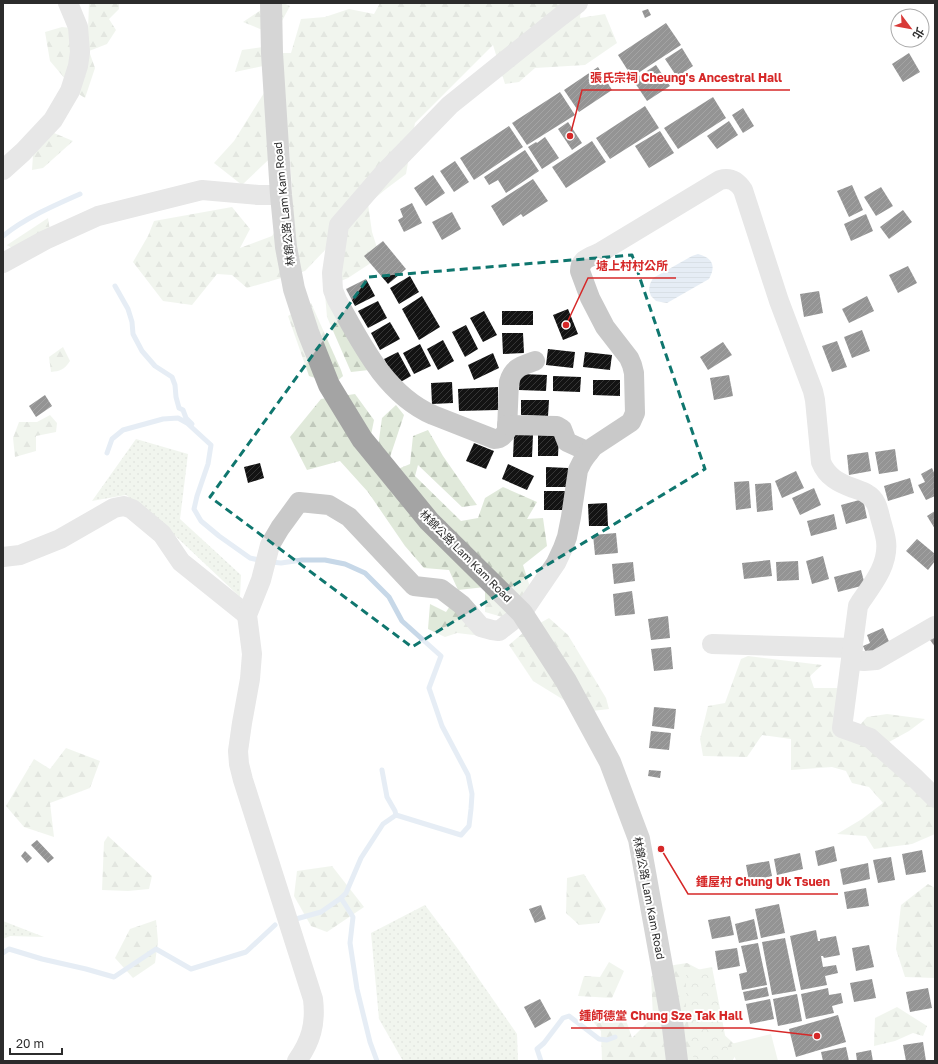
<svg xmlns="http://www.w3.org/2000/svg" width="938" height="1064" font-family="'Golos Text','Noto Sans TC',sans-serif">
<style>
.grass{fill:url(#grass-dots)}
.forest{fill:url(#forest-firs)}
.park{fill:url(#park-crowns)}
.pitch{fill:#e0e9da}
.water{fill:url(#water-rules)}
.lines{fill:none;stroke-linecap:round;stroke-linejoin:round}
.stream{stroke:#c7d8e8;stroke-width:5}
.building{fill:url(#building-hatch)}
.minor{stroke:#c9c9c9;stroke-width:20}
.major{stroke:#a4a4a4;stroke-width:22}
.marked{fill:none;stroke:#0f766e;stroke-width:3;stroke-dasharray:8 5;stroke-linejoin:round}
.labels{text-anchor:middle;stroke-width:4;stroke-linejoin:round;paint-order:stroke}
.street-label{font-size:11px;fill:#2c2c2c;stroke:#fff}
.leader{fill:none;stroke:#d62828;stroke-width:1.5}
.callout-dot{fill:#d62828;stroke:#fff;stroke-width:1.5}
.callout-label{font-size:12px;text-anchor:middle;font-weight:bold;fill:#d62828;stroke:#fff;stroke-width:4;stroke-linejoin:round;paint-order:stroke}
</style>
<defs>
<pattern id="grass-dots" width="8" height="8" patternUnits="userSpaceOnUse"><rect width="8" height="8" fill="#e0e9da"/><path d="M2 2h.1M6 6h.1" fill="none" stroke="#c0c8bb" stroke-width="1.8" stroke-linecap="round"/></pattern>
<pattern id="forest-firs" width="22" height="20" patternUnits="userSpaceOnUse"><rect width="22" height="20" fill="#e0e9da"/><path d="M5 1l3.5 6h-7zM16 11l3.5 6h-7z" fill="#c0c8bb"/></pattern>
<pattern id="park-crowns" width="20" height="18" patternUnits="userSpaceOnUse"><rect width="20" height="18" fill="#e0e9da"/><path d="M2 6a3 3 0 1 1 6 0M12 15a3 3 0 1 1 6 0" fill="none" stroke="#c0c8bb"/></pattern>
<pattern id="water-rules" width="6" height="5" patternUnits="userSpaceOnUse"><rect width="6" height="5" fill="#c7d8e8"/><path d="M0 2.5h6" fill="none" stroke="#abbac7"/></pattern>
<pattern id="building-hatch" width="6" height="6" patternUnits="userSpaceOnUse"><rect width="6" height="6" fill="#131313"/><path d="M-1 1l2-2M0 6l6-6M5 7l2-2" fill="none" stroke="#363636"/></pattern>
</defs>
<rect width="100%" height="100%" fill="#fff"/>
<g class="grass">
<polygon points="136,439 188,454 180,519 241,575 240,597 166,527 126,495 92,501"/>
<polygon points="425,905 458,949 517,1034 518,1061 403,1061 379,1019 371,933"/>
<polygon points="3,921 44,937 10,936 3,939"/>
</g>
<g class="forest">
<polygon points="89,3 119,3 119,9 109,19 116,30 107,44 89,51 95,68 85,98 77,93 50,61 45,32 62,27 88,30"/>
<polygon points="274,3 283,3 290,6 276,32 276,53 291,53 301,19 325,17 349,9 374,14 380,3 582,3 580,18 605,14 617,43 585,65 535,68 519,82 505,84 493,45 415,123 406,174 386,189 368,204 372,232 380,257 348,278 341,281 343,301 369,370 351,372 327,317 324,283 326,249 305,271 247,288 232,275 217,274 192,305 163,301 133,262 148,236 154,221 232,207 250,229 240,248 272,236 286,215 292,189 289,144 282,147 242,185 214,163 234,141 264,93 263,66 235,72 242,50 263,47 265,31 243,22 261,10"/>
<polygon points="54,133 73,141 43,168 32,170 33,155"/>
<polygon points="48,218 50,231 15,250 7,245"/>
<polygon points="311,303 341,370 343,376 334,384 309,376 288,316"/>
<path d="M63,347L70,361C64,370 60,371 51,372L49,357Z"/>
<polygon points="355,394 374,420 370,440 378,447 382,418 396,405 404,415 389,460 398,469 410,464 413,436 428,430 443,456 477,505 462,507 418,465 415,476 461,521 478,518 485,498 503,487 537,502 527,519 543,518 547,546 523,565 530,587 520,622 485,612 485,587 458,590 449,570 424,568 405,546 368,492 340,461 307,470 290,437 321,399"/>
<polygon points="50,415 57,423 56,432 36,436 36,451 15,457 13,438 19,422 37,422"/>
<polygon points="458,594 482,636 457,633 445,637 428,629 430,604 446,612"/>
<polygon points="549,618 568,635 606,698 609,709 592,711 572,705 533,681 509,645 524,632"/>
<polygon points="748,656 822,665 810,676 814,688 837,688 848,738 867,717 887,714 925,719 909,731 889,742 935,801 935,834 912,844 874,849 866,836 837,834 862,819 883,803 869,787 852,783 846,771 832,767 791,770 791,739 762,735 747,757 703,756 700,739 708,706 725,703 741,659"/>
<polygon points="66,748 100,761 90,788 50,803 54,837 24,827 6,806 34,759 50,769"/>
<polygon points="108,836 152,876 149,889 128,891 102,890 104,842"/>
<polygon points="332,866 364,907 327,932 311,926 294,896 297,871"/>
<polygon points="584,874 606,909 599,923 579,925 566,913 567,878"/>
<polygon points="928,884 935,888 935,978 905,977 896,949 901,905"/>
<polygon points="156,920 158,941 155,963 133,978 115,958 130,929"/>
<polygon points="609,962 624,971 612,998 578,996 584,976 600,977"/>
<polygon points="687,963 708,974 711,1023 740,1049 732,1061 700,1061 699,1059 694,1061 602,1061 601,1031 589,1017 617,1009 624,1014 632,1038 653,1017 651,977 668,966"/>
<polygon points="897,1007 927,1026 923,1036 913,1033 895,1041 874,1046 875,1018"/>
</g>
<polygon class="park" points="712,967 730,1061 694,1061 686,1010 686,972"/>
<polygon class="pitch" points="771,1034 778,1061 736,1061 731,1044"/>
<path class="water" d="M698,254C713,258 716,266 709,279L667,303L661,302L656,301L651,296L649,290L650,284L653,278L692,256Z"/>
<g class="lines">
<g class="stream">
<path d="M3,236C25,218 53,206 80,194"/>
<polyline points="115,286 128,309 132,322 133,334 142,351 155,366 172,377 175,385 176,397 179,408 183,410 186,418 192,424"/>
<polyline points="107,453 112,439 123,430 163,419 178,418 187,423 211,445 208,464 197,496 194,509 201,521 219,536 250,558 263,561"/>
<polyline points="271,562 281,563 302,560 325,560 345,564 365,573 389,597 402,621 441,656 429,688 442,726 468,775 472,794 471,809 469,826 461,835 396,815 383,824 361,858 346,893 341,898 321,912 296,919"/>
<polyline points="382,770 384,781 387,797 395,811 396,815"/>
<polyline points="341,898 353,917 350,943 357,989 370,1042 377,1061"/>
<polyline points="3,953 9,949 42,959 86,969 114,977 156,949 191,969 246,952 275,925"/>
<polyline points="541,1061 537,1049 544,1043 563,1018 569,1016 599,1039 607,1040 615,1037"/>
</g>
</g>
<g class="building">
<polygon points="648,9 651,15 645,18 642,11"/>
<polygon points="666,23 681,45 632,77 618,55"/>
<polygon points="682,48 693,66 677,77 665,59"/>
<polygon points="909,53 920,72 903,82 892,64"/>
<polygon points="656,65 670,86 647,101 633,80"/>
<polygon points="598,67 612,90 579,112 564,90"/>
<polygon points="560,92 575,115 527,145 512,123"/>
<polygon points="713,97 726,118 678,149 664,128"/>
<polygon points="645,106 659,128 610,159 596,138"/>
<polygon points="743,108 754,126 743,133 732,115"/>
<polygon points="729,121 738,135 717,149 707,136"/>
<polygon points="568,122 582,143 572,150 558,129"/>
<polygon points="509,126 523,147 474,180 460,158"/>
<polygon points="660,131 674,153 649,168 635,146"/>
<polygon points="545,137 559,158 542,169 528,147 536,142 537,143"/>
<polygon points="592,141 606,162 566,188 552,167"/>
<polygon points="525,150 539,171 506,193 498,180 489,185 484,177"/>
<polygon points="455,161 469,182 454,192 440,171"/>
<polygon points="433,175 445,193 426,206 414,188"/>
<polygon points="533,179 548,201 523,217 521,214 503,226 491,206"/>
<polygon points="852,185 863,210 849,217 837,191"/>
<polygon points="881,187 893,206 876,216 864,197"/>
<polygon points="412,203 422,223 404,232 398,220 403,217 400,209"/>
<polygon points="903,210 912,222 889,239 880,227"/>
<polygon points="452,212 461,229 442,240 432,222"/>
<polygon points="866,214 873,231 851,241 844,224"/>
<polygon points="383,241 406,269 388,284 364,256"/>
<polygon points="908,266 917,283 898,293 889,275"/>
<polygon points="410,276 419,292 399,304 390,288"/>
<polygon points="366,279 375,296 355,306 346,289"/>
<polygon points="819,291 823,313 804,317 800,294"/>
<polygon points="422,296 440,327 419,340 402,309"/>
<polygon points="867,296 874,311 849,323 842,309"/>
<polygon points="378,301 387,318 368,328 358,311"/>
<polygon points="568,309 578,334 563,340 553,315"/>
<polygon points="484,311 497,335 483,342 470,318"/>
<rect x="502" y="311" width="31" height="14"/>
<polygon points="390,322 400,339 380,350 371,333"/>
<polygon points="466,325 478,349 465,357 452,332"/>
<polygon points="862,330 870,351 852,358 844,337"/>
<polygon points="502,333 523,333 524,353 503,354"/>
<polygon points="443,340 454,361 438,370 427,349"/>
<polygon points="837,341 847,367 832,372 822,346"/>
<polygon points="723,342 732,355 708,370 700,357"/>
<polygon points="420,344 431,366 414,374 403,353"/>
<polygon points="548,349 575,352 573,368 546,365"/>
<polygon points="398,352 411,376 397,384 384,359"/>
<polygon points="585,352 612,355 610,370 583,367"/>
<polygon points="493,353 499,368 474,380 468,365"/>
<polygon points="520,374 547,375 546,391 519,390"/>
<polygon points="729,375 733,396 714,400 710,378"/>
<polygon points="553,376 581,377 580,392 553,391"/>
<polygon points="593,380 620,380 620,396 593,395"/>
<polygon points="452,382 453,403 432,404 431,383"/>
<polygon points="498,387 498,410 459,411 458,389"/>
<polygon points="45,395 52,406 36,417 29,406"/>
<polygon points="521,400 549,400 548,416 521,415"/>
<polygon points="514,435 533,435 532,457 513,457"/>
<polygon points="538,435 559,436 558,456 538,456"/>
<polygon points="474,443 494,451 486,469 466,461"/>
<polygon points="895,449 898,471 879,474 875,452"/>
<polygon points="868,452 871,471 849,475 847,455"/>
<polygon points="260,463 264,478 248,483 244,467"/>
<polygon points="508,464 534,476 527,490 502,479"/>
<polygon points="546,467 568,468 568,487 546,487"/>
<polygon points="932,468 935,475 935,496 926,500 918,485 925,482 921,474"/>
<polygon points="796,471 804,488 782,498 775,481"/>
<polygon points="910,478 914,493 888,501 884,486"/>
<polygon points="749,481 751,508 736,510 734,482"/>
<polygon points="771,483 773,510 757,512 755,484"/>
<polygon points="814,488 821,505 800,515 792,498"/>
<rect x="544" y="491" width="22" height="19"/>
<polygon points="863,499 867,518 846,524 841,505"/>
<polygon points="607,503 608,526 589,526 588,504"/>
<polygon points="935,511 935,529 927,516"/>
<polygon points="834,514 837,529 811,536 807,521"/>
<polygon points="616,533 618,553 595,555 593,535"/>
<polygon points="917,539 935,554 935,561 928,570 906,551"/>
<polygon points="823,556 829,579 812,584 806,561"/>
<polygon points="770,560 772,576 744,579 742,563"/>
<polygon points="798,561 799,580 777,581 776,562"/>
<polygon points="633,562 635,581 614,584 612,564"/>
<polygon points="861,570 865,585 838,592 834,577"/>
<polygon points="632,591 635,614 615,616 613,594"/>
<polygon points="668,616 670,638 651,640 648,619"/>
<polygon points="883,628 891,646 867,655 863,646 870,643 867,635"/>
<polygon points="935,632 935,647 928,637"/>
<polygon points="671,647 673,669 654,671 651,649"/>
<polygon points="654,707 676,709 674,729 652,726"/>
<polygon points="651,731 671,733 669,750 649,748"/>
<polygon points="649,770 661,771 660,778 648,776"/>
<polygon points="37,840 54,858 48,863 31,845"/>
<polygon points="834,846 837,861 818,866 815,851"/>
<polygon points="922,850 926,872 906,875 902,854"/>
<polygon points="25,851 32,858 27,863 21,856"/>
<polygon points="800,853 803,869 777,875 774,859"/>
<polygon points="891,857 895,880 878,883 873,860"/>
<polygon points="769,861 772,876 749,881 746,865"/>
<polygon points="868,863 870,879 843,885 840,869"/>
<polygon points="866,888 869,906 847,909 844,892"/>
<polygon points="779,904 785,933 761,938 755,909"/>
<polygon points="541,905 546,919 535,923 529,909"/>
<polygon points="730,916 734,935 712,939 708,920"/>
<polygon points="754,919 758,939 739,943 735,924"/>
<polygon points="816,930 818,941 820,941 820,939 836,936 840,955 824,958 823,956 821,956 823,967 836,965 838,973 825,976 827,985 801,990 790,936"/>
<polygon points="785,938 796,991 772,995 762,942"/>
<polygon points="758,943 767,985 742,990 739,974 747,972 741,946"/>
<polygon points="869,945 874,967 856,971 852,948"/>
<polygon points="737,948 740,966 718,970 715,951"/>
<polygon points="872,979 876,998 854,1002 850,983"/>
<polygon points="767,987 769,996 745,1001 743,992"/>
<polygon points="828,988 829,995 841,993 843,1003 832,1006 834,1013 806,1019 801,994"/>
<polygon points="928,988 932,1008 910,1012 906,992"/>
<polygon points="797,994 802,1021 778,1026 773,999"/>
<polygon points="540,999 551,1019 535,1028 524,1007"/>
<polygon points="770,999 774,1019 750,1024 746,1004"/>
<polygon points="838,1015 846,1042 796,1057 789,1029"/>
<polygon points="923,1042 926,1061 906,1061 903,1045"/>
<polygon points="846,1047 849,1061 823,1061 821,1052"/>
<polygon points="871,1050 873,1061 857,1061 856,1053"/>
</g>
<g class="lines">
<g class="minor">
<polyline points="3,170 23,152 53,120 70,91 78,66 80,52 78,27 68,3"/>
<polyline points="3,263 45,240 98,216 202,190 258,195 281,195"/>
<path d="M535,361C522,366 513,367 509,382L507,430C504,436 501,439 494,439L433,415C385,394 361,343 337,300L333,290L332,273L339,225L383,174L450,105L561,16L578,3"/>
<polyline points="507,425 557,426 562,429 567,442 589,452"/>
<polyline points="3,557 20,555 60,539 114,508 124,506 132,509 162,534 181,562 247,615"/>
<polyline points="712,644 853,648"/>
<polyline points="852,660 864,661 876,660 935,626"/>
<path d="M297,1061C311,1041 316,1024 313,999L243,780L239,764L238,751L242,723L250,679L252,654L247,615L261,580L270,545L280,528L299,502L329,505L349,517L414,586L441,589L462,605L481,627L492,630L499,631L522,613L556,563L563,548L567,537L571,517L578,470L582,462L586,456L593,447L631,422L635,413L634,373L632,365L629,358L605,327L590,298L580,271C580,259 590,257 599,253L720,180C730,177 737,181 743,190L779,301L813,391L815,400L821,462C827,477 839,483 853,488C858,490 863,491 867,494C876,499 878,508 880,517C882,525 885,533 886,541C889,564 873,584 861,601L858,606L842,728L870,738L915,778L935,798"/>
</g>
<polyline class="major" points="271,3 272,53 281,195 286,247 294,289 308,332 329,385 362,439 429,521 522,613 566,681 610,762 639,839 673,1028 677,1061"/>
</g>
<path d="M0 0H938V1064H0ZM632,255L705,469L412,647L210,497L369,277Z" fill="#fff" fill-opacity=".55" fill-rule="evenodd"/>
<path class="marked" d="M632,255L705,469L412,647L210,497L369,277Z"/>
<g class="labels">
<g class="street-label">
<text transform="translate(284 204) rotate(-96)" y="4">林錦公路 Lam Kam Road</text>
<text transform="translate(466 556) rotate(45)" y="4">林錦公路 Lam Kam Road</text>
<text transform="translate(649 898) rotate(79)" y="4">林錦公路 Lam Kam Road</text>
</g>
</g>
<path class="leader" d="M570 136L582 90H790M566 325L588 278H676M661 849L688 894H838M817 1036L750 1028H571"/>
<g class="callout-dot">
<circle cx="570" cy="136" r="4"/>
<circle cx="566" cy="325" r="4"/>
<circle cx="661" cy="849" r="4"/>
<circle cx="817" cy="1036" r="4"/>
</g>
<g class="callout-label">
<text x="686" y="82">張氏宗祠 Cheung's Ancestral Hall</text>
<text x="632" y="270">塘上村村公所</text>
<text x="763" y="886">鍾屋村 Chung Uk Tsuen</text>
<text x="661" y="1020">鍾師德堂 Chung Sze Tak Hall</text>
</g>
<rect width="938" height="1064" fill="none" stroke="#2c2c2c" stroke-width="8"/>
<g transform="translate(910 28) rotate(122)"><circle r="19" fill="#ffffff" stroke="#ababab"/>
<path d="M0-3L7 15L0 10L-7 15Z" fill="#d83a38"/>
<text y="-6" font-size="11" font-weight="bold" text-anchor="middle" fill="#2c2c2c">北</text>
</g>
<path d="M10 1048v6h52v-6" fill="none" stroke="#2c2c2c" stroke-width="2"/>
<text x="16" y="1048" font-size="12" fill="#2c2c2c" stroke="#ffffff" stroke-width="3" paint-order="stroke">20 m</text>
</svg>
